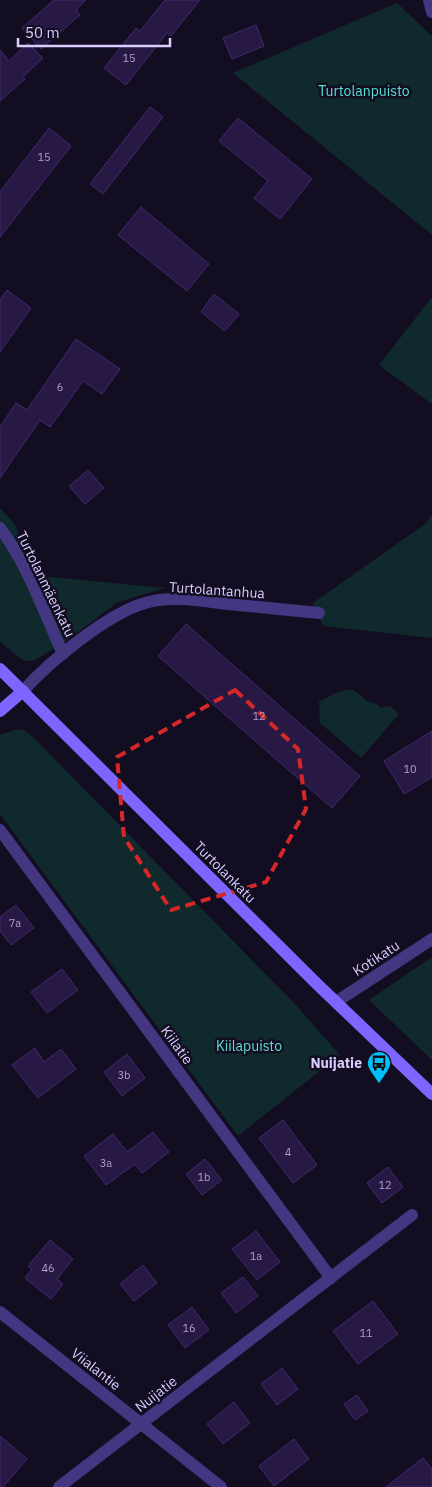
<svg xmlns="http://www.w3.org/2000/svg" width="432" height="1487" font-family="'IBM Plex Sans',sans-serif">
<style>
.green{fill:#10292c}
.building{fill:#271943;stroke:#412a6f}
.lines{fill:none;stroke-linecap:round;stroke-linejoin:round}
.street{stroke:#443782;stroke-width:12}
.secondary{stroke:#7d65ff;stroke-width:12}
.marked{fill:none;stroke:#d62828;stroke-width:4;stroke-dasharray:10 6;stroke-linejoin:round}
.labels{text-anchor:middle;stroke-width:5;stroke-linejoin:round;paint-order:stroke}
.number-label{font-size:11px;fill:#ada1d0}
.park-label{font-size:14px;fill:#58e1d1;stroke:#130d22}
.street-label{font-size:14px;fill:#daceff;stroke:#130d22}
.poi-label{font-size:14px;font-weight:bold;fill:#daceff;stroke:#130d22;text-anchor:end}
</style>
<rect width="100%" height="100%" fill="#130d22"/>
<g class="green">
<polygon points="397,3 432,36 432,235 233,73"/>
<polygon points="432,297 432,404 379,365"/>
<polygon points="0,508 14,523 39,576 166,588 118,602 65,642 33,661 24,661 0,642"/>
<polygon points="432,515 432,638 323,626 313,603 425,524"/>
<polygon points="344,690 354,690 367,701 377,704 380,708 390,706 399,714 361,758 320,723 319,702 336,693"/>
<polygon points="18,729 24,730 32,736 293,1002 340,1055 238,1136 0,814 0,735"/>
<polygon points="432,957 432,1060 369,1000"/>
</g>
<g class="building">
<polygon points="54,0 86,0 76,10 80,15 41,49 22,28"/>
<polygon points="165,0 200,0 171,36 167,33 126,85 104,68 136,28 140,31"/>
<polygon points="256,25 264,46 232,59 223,38"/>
<polygon points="28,43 43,58 23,77 25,79 0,101 0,50 9,61"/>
<polygon points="150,107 163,117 103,194 90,184"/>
<polygon points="238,118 312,179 280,219 254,198 268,181 219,141"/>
<polygon points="49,128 71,146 0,237 0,192"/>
<polygon points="141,207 209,264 187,291 118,235"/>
<polygon points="7,290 31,308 0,352 0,300"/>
<polygon points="214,294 239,314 225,331 201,312"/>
<polygon points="76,339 120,369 102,394 83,381 50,427 40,420 0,478 0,427 16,403 27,410"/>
<polygon points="88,470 104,488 85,504 69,486"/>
<polygon points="186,624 360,776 332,808 158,656"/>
<polygon points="432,731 432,777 404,794 384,761"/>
<polygon points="16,905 34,928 11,945 0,931 0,917"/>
<polygon points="62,969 78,990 47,1013 31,992"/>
<polygon points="35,1048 44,1062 61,1049 76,1069 38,1098 12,1065"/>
<polygon points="127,1054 145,1078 122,1096 104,1072"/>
<polygon points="283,1120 317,1165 293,1183 259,1138"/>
<polygon points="153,1132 169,1152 142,1173 135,1164 106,1185 84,1156 113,1134 127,1152"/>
<polygon points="205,1159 222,1180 202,1195 186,1174"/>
<polygon points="388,1167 403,1187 382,1203 367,1183"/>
<polygon points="256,1231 280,1262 257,1280 232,1249"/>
<polygon points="50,1240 73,1259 57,1279 63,1284 51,1299 25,1278 32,1269 28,1266"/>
<polygon points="143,1265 157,1283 134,1301 120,1284"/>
<polygon points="243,1277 258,1296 236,1313 221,1293"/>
<polygon points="373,1301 398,1334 358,1364 333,1331"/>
<polygon points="192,1307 209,1330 185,1348 168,1325"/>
<polygon points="282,1368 298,1389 277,1405 261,1384"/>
<polygon points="357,1395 368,1411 355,1420 344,1404"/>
<polygon points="234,1402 250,1423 223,1444 207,1424"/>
<polygon points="0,1436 27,1459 3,1487 0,1487"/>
<polygon points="294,1439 309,1459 274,1486 259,1466"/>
<polygon points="423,1458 432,1469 432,1487 386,1487"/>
</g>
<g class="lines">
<g class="street">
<polyline points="429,0 432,12"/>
<path d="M0,528C28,565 44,612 63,654"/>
<path d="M23,691C49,662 107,614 145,603C171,595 202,601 228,604C258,607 289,610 319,613"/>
<polyline points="0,830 331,1278"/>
<polyline points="336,1002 432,939"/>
<polyline points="0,1312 221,1487"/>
<polyline points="59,1487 412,1215"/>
</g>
<g class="secondary">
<polyline points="0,669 317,984 432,1094"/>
<polyline points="0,711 23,691"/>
</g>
</g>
<path class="marked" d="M235,690L298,749L306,809L266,882L171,910L124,837L117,757Z"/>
<defs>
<g id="bus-pin" transform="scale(1.25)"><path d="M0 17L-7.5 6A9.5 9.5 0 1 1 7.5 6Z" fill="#00bff9" stroke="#130d22"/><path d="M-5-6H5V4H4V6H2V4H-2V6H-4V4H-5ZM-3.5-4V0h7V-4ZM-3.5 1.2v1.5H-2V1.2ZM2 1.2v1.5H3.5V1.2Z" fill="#111"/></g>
</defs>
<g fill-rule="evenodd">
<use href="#bus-pin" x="379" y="1063"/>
</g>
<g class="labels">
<g class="number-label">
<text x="129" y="62">15</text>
<text x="44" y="161">15</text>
<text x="60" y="391">6</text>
<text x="259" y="720">12</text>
<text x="410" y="773">10</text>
<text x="15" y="927">7a</text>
<text x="124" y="1079">3b</text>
<text x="288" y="1156">4</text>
<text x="106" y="1167">3a</text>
<text x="204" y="1181">1b</text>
<text x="385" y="1189">12</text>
<text x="256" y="1260">1a</text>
<text x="48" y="1272">46</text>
<text x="189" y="1332">16</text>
<text x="366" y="1337">11</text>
</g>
<g class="park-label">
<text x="364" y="96">Turtolanpuisto</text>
<text x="249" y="1051">Kiilapuisto</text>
</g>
<g class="street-label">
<text transform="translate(46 584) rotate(64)" y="5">Turtolanmäenkatu</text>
<text transform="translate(217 590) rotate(4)" y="5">Turtolantanhua</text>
<text transform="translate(225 872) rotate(45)" y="5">Turtolankatu</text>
<text transform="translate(376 958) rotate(-33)" y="5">Kotikatu</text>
<text transform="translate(177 1045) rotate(54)" y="5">Kiilatie</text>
<text transform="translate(96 1369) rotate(38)" y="5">Viialantie</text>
<text transform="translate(156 1394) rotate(-38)" y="5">Nuijatie</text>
</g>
<g class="poi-label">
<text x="362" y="1068">Nuijatie</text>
</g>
</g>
<path d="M18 38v8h152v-8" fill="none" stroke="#daceff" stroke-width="2.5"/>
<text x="25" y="38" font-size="15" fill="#daceff" stroke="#130d22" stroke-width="4" paint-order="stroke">50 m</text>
</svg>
